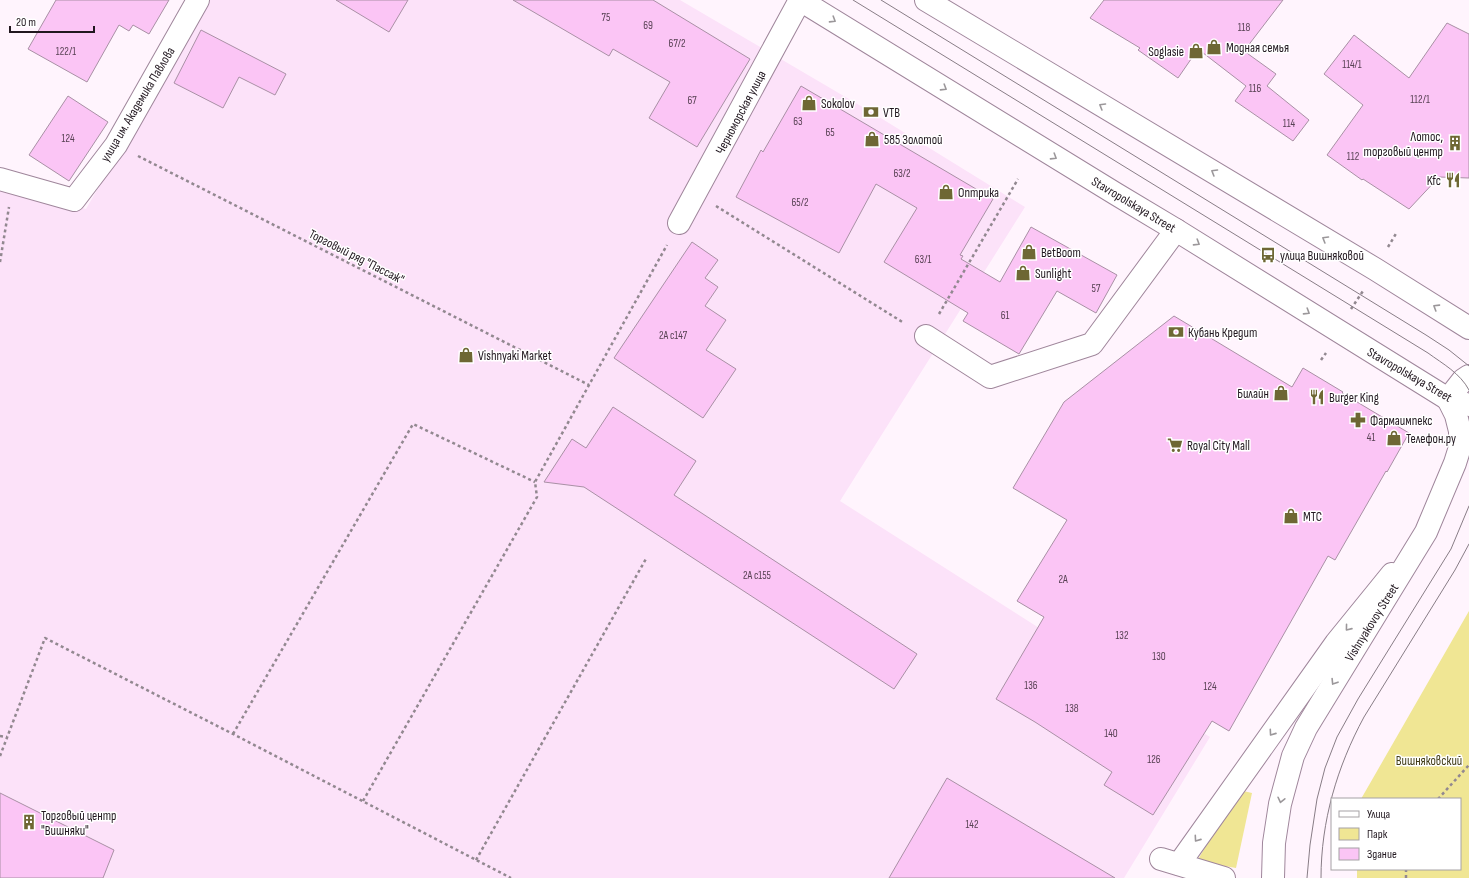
<svg xmlns="http://www.w3.org/2000/svg" width="1469" height="878" font-family="'Sofia Sans Condensed',sans-serif">
<style>
.built{fill:#fce2f9}
.green{fill:#f0e694}
.building{fill:#fbc5f5;stroke:#a990a5}
.lines{fill:none;stroke-linecap:round;stroke-linejoin:round}
.minor-casing{stroke:#9f869b;stroke-width:24}
.major-casing{stroke:#9f869b;stroke-width:24}
.path{stroke:#928890;stroke-width:2.5;stroke-dasharray:3 3;stroke-linecap:butt}
.minor{stroke:#fff;stroke-width:22}
.major{stroke:#fff;stroke-width:22}
.tram{stroke:#887d86;stroke-width:1}
.oneway{stroke:#9b979a}
.labels{text-anchor:middle;stroke-width:3;stroke-linejoin:round;paint-order:stroke}
.number-label{font-size:11px;fill:#584254}
.poi-label{font-size:13px;fill:#21171f;stroke:#fff;text-anchor:start}
.street-label{font-size:13px;fill:#21171f;stroke:#fff}
.park-label{font-size:13px;fill:#403b16;stroke:#fff}
</style>
<rect width="100%" height="100%" fill="#fff4fd"/>
<polygon class="built" points="207,0 680,0 871,112 1025,207 840,501 1210,737 1124,878 0,878 0,183 86,209"/>
<g class="green">
<polygon points="1469,611 1469,878 1357,878 1357,869 1460,869 1460,799 1361,799"/>
<polygon points="1239,790 1252,793 1236,868 1197,861"/>
</g>
<g class="building">
<polygon points="56,0 169,0 149,34 133,25 129,31 119,25 87,82 28,49"/>
<polygon points="336,0 408,0 389,32"/>
<polygon points="513,0 653,0 750,59 697,147 649,118 670,82 613,49 609,56"/>
<polygon points="1104,0 1283,0 1244,51 1276,74 1267,86 1309,120 1293,141 1235,101 1246,86 1198,49 1178,78 1138,50 1140,48 1090,18"/>
<polygon points="1447,23 1469,34 1469,178 1439,177 1409,209 1363,179 1362,180 1327,155 1363,105 1324,74 1354,35 1409,78"/>
<polygon points="201,30 286,74 275,95 239,77 223,108 174,83"/>
<polygon points="801,86 993,199 960,255 963,256 961,259 1000,282 1031,227 1117,275 1096,313 1057,291 1019,354 963,321 968,313 884,262 917,208 876,184 839,253 736,197 761,150 763,152"/>
<polygon points="68,96 108,122 69,181 29,155"/>
<polygon points="692,242 718,260 705,278 718,287 705,306 726,320 706,350 736,369 703,418 614,358"/>
<polygon points="1174,316 1292,387 1303,368 1343,392 1342,393 1409,433 1387,472 1386,471 1335,560 1328,556 1229,731 1212,721 1153,815 1104,785 1112,772 1035,722 996,699 1044,617 1017,601 1067,520 1013,488 1064,402"/>
<polygon points="613,407 696,461 674,495 917,654 894,689 584,487 544,482 572,439 586,448"/>
<polygon points="947,778 1115,878 889,878"/>
<polygon points="0,793 114,850 103,878 0,878"/>
</g>
<g class="lines">
<g class="minor-casing">
<g id="minor">
<polyline points="0,179 74,200 116,145 198,0"/>
<polyline points="679,223 800,0"/>
<polyline points="926,336 990,377 1092,344 1176,230"/>
<polyline points="1448,399 1463,380 1469,376"/>
<polyline points="1161,859 1224,878"/>
<polyline points="1179,864 1336,643 1392,574"/>
</g>
</g>
<g class="major-casing">
<g id="major">
<polyline points="800,0 1116,194 1176,230 1448,399 1469,405"/>
<polyline points="926,0 1375,269 1469,328"/>
<polyline points="1273,878 1274,843 1280,804 1293,756 1306,728 1426,532 1455,463 1460,447 1460,431 1456,415 1448,399"/>
</g>
</g>
<g class="path">
<polyline points="138,156 589,385"/>
<polyline points="716,206 904,323"/>
<polyline points="1388,247 1397,232"/>
<polyline points="0,262 9,207"/>
<polyline points="1351,309 1363,291"/>
<polyline points="939,314 1018,179"/>
<polyline points="1321,360 1326,353"/>
<polyline points="233,734 413,424 535,482"/>
<polyline points="0,736 7,737"/>
<polyline points="0,756 45,638 233,734 511,878"/>
<polyline points="1438,799 1469,765"/>
<polyline points="363,801 537,497 535,482 667,245"/>
<polyline points="476,860 647,557"/>
<polyline points="1406,878 1406,869"/>
</g>
<use href="#minor" class="minor"/>
<use href="#major" class="major"/>
<g class="tram">
<path d="M853,0L1428,353C1443,364 1460,373 1469,390"/>
<polyline points="881,0 1426,335 1449,350 1469,366"/>
<polyline points="1307,878 1310,845 1317,799 1325,768 1337,737 1358,699 1451,549 1469,506"/>
<path d="M1321,878C1321,821 1337,767 1364,717L1455,570L1469,544"/>
</g>
</g>
<defs><path id="oneway-chevron" d="M-2-3.5L2.5 0L-2 3.5" fill="none" stroke-width="1.6" stroke-linecap="round" stroke-linejoin="round"/></defs>
<g class="oneway">
<use href="#oneway-chevron" transform="translate(833 20) rotate(32)"/>
<use href="#oneway-chevron" transform="translate(944 88) rotate(32)"/>
<use href="#oneway-chevron" transform="translate(1102 106) rotate(-149)"/>
<use href="#oneway-chevron" transform="translate(1054 157) rotate(32)"/>
<use href="#oneway-chevron" transform="translate(1214 172) rotate(-149)"/>
<use href="#oneway-chevron" transform="translate(1325 239) rotate(-149)"/>
<use href="#oneway-chevron" transform="translate(1197 243) rotate(32)"/>
<use href="#oneway-chevron" transform="translate(1436 307) rotate(-148)"/>
<use href="#oneway-chevron" transform="translate(1307 312) rotate(32)"/>
<use href="#oneway-chevron" transform="translate(1348 628) rotate(129)"/>
<use href="#oneway-chevron" transform="translate(1334 682) rotate(122)"/>
<use href="#oneway-chevron" transform="translate(1272 733) rotate(125)"/>
<use href="#oneway-chevron" transform="translate(1281 800) rotate(103)"/>
<use href="#oneway-chevron" transform="translate(1197 839) rotate(125)"/>
</g>
<defs>
<g id="shop-bare" transform="scale(1.2)"><path d="M-5-2.5h2.3a2.7 3.5 0 0 1 5.4 0H5L5.5 6h-11ZM-1.5-2.5h3a1.5 2.3 0 0 0-3 0Z" fill="#6e6734" stroke="#fff" stroke-width="2.5" paint-order="stroke"/></g>
<g id="bank-bare" transform="scale(1.2)"><path d="M-6-4H6V4H-6ZM0-2.3a2.3 2.3 0 1 0 0 4.6a2.3 2.3 0 1 0 0-4.6Z" fill="#6e6734" stroke="#fff" stroke-width="2.5" paint-order="stroke"/></g>
<g id="building-bare" transform="scale(1.2)"><path d="M-4-6H4V6H1V3H-1V6H-4ZM-2.5-4.3h1.7v1.8h-1.7ZM.8-4.3h1.7v1.8H.8ZM-2.5-1h1.7V.8h-1.7ZM.8-1h1.7V.8H.8Z" fill="#6e6734" stroke="#fff" stroke-width="2.5" paint-order="stroke"/></g>
<g id="restaurant-bare" transform="scale(1.2)"><path d="M-5-6h1v4h1v-4h1v4h1v-4h1v5L-1.5 .5V6h-2V.5L-5-1ZM5-6V6H3V1.5H1.5Q1.5-4 5-6Z" fill="#6e6734" stroke="#fff" stroke-width="2.5" paint-order="stroke"/></g>
<g id="bus-bare" transform="scale(1.2)"><path d="M-5-6H5V4H4V6H2V4H-2V6H-4V4H-5ZM-3.5-4V0h7V-4ZM-3.5 1.2v1.5H-2V1.2ZM2 1.2v1.5H3.5V1.2Z" fill="#6e6734" stroke="#fff" stroke-width="2.5" paint-order="stroke"/></g>
<g id="pharmacy-bare" transform="scale(1.2)"><path d="M-2-6h4v4h4v4h-4v4h-4v-4h-4v-4h4Z" fill="#6e6734" stroke="#fff" stroke-width="2.5" paint-order="stroke"/></g>
<g id="supermarket-bare" transform="scale(1.2)"><path d="M-6-5.5h2.5l.6 2H6L4.5 2H-2.5L-4.4-4H-6ZM-1.5 3.2a1.3 1.3 0 1 0 .1 0ZM3 3.2a1.3 1.3 0 1 0 .1 0Z" fill="#6e6734" stroke="#fff" stroke-width="2.5" paint-order="stroke"/></g>
</defs>
<g fill-rule="evenodd">
<use href="#shop-bare" x="1214" y="47"/>
<use href="#shop-bare" x="1196" y="51"/>
<use href="#shop-bare" x="809" y="103"/>
<use href="#bank-bare" x="871" y="112"/>
<use href="#shop-bare" x="872" y="139"/>
<use href="#building-bare" x="1455" y="143"/>
<use href="#restaurant-bare" x="1453" y="180"/>
<use href="#shop-bare" x="946" y="192"/>
<use href="#shop-bare" x="1029" y="252"/>
<use href="#bus-bare" x="1268" y="255"/>
<use href="#shop-bare" x="1023" y="273"/>
<use href="#bank-bare" x="1176" y="332"/>
<use href="#shop-bare" x="466" y="355"/>
<use href="#shop-bare" x="1281" y="393"/>
<use href="#restaurant-bare" x="1317" y="397"/>
<use href="#pharmacy-bare" x="1358" y="420"/>
<use href="#shop-bare" x="1394" y="438"/>
<use href="#supermarket-bare" x="1175" y="445"/>
<use href="#shop-bare" x="1291" y="516"/>
<use href="#building-bare" x="29" y="822"/>
</g>
<g class="labels">
<g class="number-label">
<text x="606" y="21">75</text>
<text x="648" y="29">69</text>
<text x="1244" y="31">118</text>
<text x="677" y="47">67/2</text>
<text x="66" y="55">122/1</text>
<text x="1352" y="68">114/1</text>
<text x="1255" y="92">116</text>
<text x="1420" y="103">112/1</text>
<text x="692" y="104">67</text>
<text x="798" y="125">63</text>
<text x="1289" y="127">114</text>
<text x="830" y="136">65</text>
<text x="68" y="142">124</text>
<text x="1353" y="160">112</text>
<text x="902" y="177">63/2</text>
<text x="800" y="206">65/2</text>
<text x="923" y="263">63/1</text>
<text x="1096" y="292">57</text>
<text x="1005" y="319">61</text>
<text x="673" y="339">2А с147</text>
<text x="1371" y="441">41</text>
<text x="757" y="579">2А с155</text>
<text x="1063" y="583">2А</text>
<text x="1122" y="639">132</text>
<text x="1159" y="660">130</text>
<text x="1031" y="689">136</text>
<text x="1210" y="690">124</text>
<text x="1072" y="712">138</text>
<text x="1111" y="737">140</text>
<text x="1154" y="763">126</text>
<text x="972" y="828">142</text>
</g>
<g class="poi-label">
<text x="1226" y="52">Модная семья</text>
<text x="1184" y="56" text-anchor="end">Soglasie</text>
<text x="821" y="108">Sokolov</text>
<text x="883" y="117">VTB</text>
<text x="1443" y="141" text-anchor="end">Лотос,<tspan x="1443" dy="15">торговый центр</tspan></text>
<text x="884" y="144">585 Золотой</text>
<text x="1441" y="185" text-anchor="end">Kfc</text>
<text x="958" y="197">Оптрика</text>
<text x="1041" y="257">BetBoom</text>
<text x="1280" y="260">улица Вишняковой</text>
<text x="1035" y="278">Sunlight</text>
<text x="1188" y="337">Кубань Кредит</text>
<text x="478" y="360">Vishnyaki Market</text>
<text x="1269" y="398" text-anchor="end">Билайн</text>
<text x="1329" y="402">Burger King</text>
<text x="1370" y="425">Фармаимпекс</text>
<text x="1406" y="443">Телефон.ру</text>
<text x="1187" y="450">Royal City Mall</text>
<text x="1303" y="521">МТС</text>
<text x="41" y="820">Торговый центр<tspan x="41" dy="15">"Вишняки"</tspan></text>
</g>
<g class="street-label">
<text transform="translate(137 104) rotate(-59)" y="5">улица им. Академика Павлова</text>
<text transform="translate(740 112) rotate(-62)" y="5">Черноморская улица</text>
<text transform="translate(1134 204) rotate(31)" y="5">Stavropolskaya Street</text>
<text transform="translate(357 256) rotate(27)" y="5">Торговый ряд "Пассаж"</text>
<text transform="translate(1410 374) rotate(30)" y="5">Stavropolskaya Street</text>
<text transform="translate(1371 622) rotate(-58)" y="5">Vishnyakovoy Street</text>
</g>
<g class="park-label">
<text x="1429" y="765">Вишняковский</text>
</g>
</g>
<rect x="1331" y="798" width="130" height="72" fill="#ffffff" stroke="#a6a2a5"/>
<rect x="1339" y="811" width="20" height="6" fill="#ffffff" stroke="#a6a2a5"/>
<text x="1367" y="818" font-size="12" fill="#21171f">Улица</text>
<rect x="1339" y="828" width="20" height="12" fill="#f0e694" stroke="#a6a2a5"/>
<text x="1367" y="838" font-size="12" fill="#21171f">Парк</text>
<rect x="1339" y="848" width="20" height="12" fill="#fbc5f5" stroke="#a6a2a5"/>
<text x="1367" y="858" font-size="12" fill="#21171f">Здание</text>
<path d="M10 26v6h84v-6" fill="none" stroke="#21171f" stroke-width="2"/>
<text x="16" y="26" font-size="12" fill="#21171f" stroke="#ffffff" stroke-width="3" paint-order="stroke">20 m</text>
</svg>
